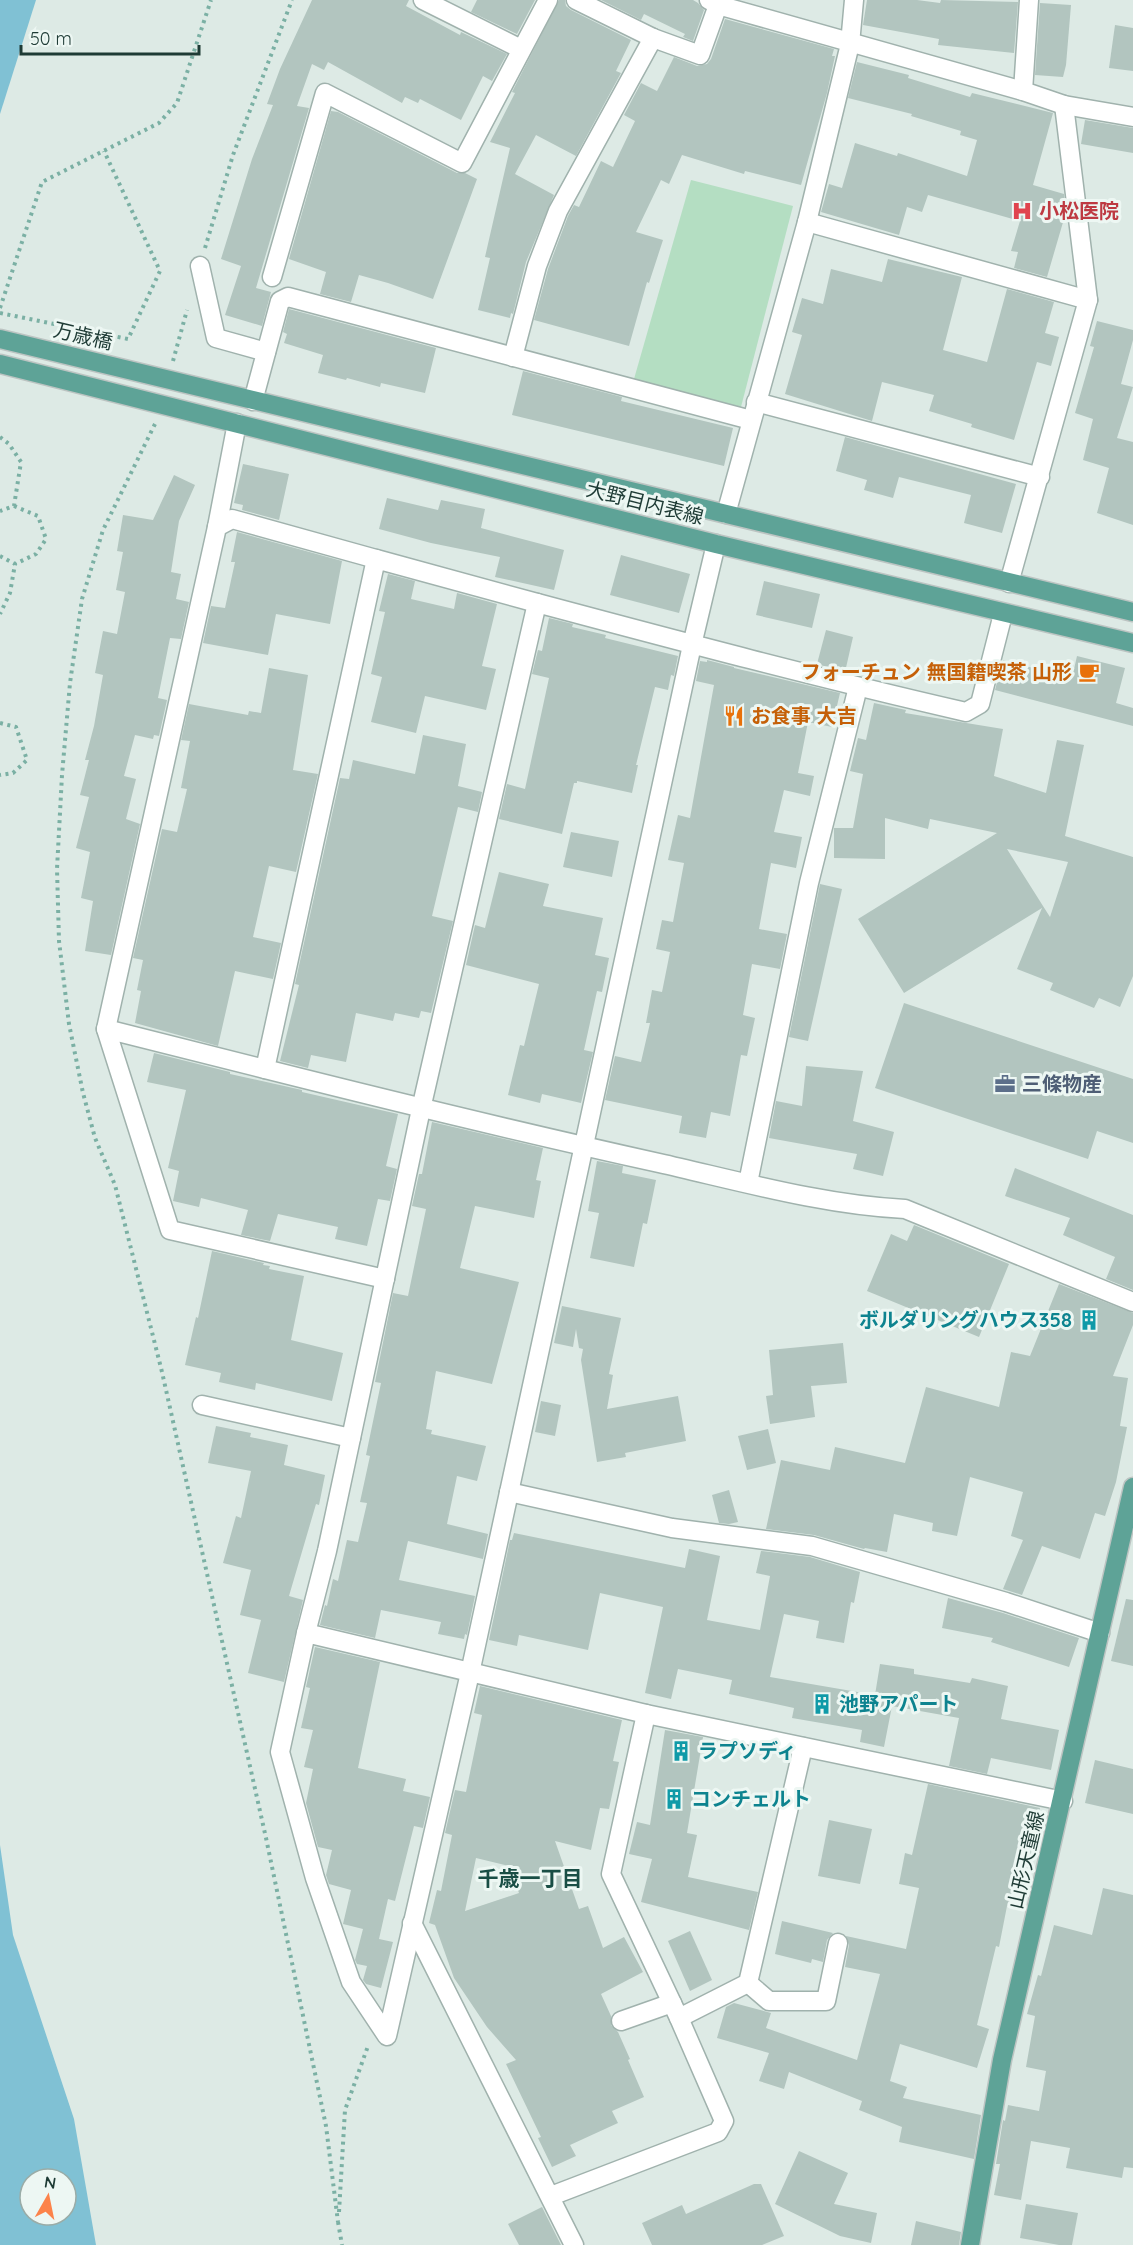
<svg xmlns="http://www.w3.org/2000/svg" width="1133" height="2245" font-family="Quicksand,'Noto Sans JP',sans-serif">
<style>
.green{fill:#b4dec2}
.water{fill:#80c1d4;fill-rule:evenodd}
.building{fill:#b2c5bf;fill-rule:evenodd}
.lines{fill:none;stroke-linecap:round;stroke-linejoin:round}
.minor-casing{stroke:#a0b2ad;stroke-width:21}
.major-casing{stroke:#bcc4c2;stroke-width:21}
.path{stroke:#7bb0a4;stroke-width:4;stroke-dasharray:3 4.5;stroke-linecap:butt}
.minor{stroke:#fff;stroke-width:18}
.major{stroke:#5ea397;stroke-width:18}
.labels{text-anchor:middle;stroke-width:6;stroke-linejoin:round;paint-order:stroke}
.health-label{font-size:20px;font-weight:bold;fill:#be3a42;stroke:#edf7f3;text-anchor:start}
.street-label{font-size:20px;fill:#1e3b35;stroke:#edf7f3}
.food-label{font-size:20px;font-weight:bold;fill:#c56008;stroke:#edf7f3;text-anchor:end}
.service-label{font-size:20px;font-weight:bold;fill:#4e5e75;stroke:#edf7f3;text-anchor:start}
.culture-label{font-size:20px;font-weight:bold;fill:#0d838f;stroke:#edf7f3;text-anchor:start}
.neighbourhood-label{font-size:21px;font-weight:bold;fill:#194e45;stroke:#edf7f3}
</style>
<rect width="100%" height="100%" fill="#ddeae5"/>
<polygon class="green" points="691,180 793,206 741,407 634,379"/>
<g class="water">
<polygon points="0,0 36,0 0,114"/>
<path d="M0,1845L13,1935L74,2119L96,2245H0ZM30,2179H66V2215H30Z"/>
</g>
<g class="building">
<polygon points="312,0 409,0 406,6 460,35 461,32 507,54 492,81 483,76 461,120 420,99 418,103 405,97 402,103 328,62 324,70 312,64 297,106 309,108 256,288 271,292 262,326 225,315 241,266 221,259 252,159 273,105 267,104 280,69"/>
<polygon points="477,0 535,0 517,34 471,12"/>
<polygon points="559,0 565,0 566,6 571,10 631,40 616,71 621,73 576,156 536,135 515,174 554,195 526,262 513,314 511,313 510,318 478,310 490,258 485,257 510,148 490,142 515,93 512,92"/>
<polygon points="601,0 693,0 698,3 704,10 693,41 683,37 685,34 644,14 641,20"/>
<polygon points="867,0 917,0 940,3 941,0 1018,2 1014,53 938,45 939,39 863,25"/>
<polygon points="1040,3 1071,5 1066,65 1063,77 1035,75"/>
<polygon points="725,19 834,49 832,56 835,56 827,93 801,185 745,171 744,174 682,155 669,184 661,180 636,232 663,240 649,283 647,282 629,346 534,320 548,269 568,216 574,205 579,207 601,161 613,167 635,121 624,115 641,83 657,91 674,57 697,66 707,64 711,59"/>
<polygon points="1115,25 1133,28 1133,71 1109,68"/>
<polygon points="857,62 909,75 908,78 970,97 972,93 1053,113 1033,185 1064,194 1066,212 1047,277 1014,268 1018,252 1011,251 1020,221 928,195 922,212 907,207 899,235 821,212 829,184 842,188 855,143 897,156 898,153 967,176 977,140 960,135 961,131 911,116 912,114 848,98"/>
<polygon points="331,111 338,112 457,173 465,173 477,179 433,299 388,283 359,275 351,302 320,294 326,272 289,259"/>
<polygon points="1085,120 1133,128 1133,153 1081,144"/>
<polygon points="888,259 962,277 943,350 987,362 1007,289 1054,302 1045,333 1059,337 1051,366 1037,362 1014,440 971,427 972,424 929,411 934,395 882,382 872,421 785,394 802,335 792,332 802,298 823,304 831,269 882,282"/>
<polygon points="289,309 436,348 425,393 381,383 380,387 347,378 346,380 318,373 323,355 284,343 287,334 283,332"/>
<polygon points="1097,321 1133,330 1133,340 1121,384 1133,387 1117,438 1133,442 1133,525 1097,513 1109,468 1083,460 1093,419 1075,413 1094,347 1090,346"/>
<polygon points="523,371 622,397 621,401 733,428 724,466 512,415"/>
<polygon points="845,437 1016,484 1002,533 964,523 971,495 899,477 893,498 864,490 867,480 836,471"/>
<polygon points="243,464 289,474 279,520 242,510 243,505 234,503"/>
<polygon points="174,475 195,485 179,521 171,572 181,574 176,599 189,602 181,639 170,638 158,698 167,700 159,736 154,735 153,739 135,735 124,776 136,779 126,819 140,824 111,955 85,951 93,901 81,898 90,852 76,848 89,797 80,795 89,760 85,760 94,726 103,675 95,673 103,631 117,634 125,592 116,590 123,552 117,551 123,515 153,520"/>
<polygon points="387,498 438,510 441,500 485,509 481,528 564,550 554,590 495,577 500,557 431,543 379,529"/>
<polygon points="237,532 342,561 330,624 276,614 268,655 203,643 211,606 225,608 235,562 231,562"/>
<polygon points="621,555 690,574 679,613 610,595"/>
<polygon points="388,574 415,581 411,599 454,609 457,593 497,604 482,666 496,669 486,710 425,696 416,733 371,722 382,677 371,674 385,612 379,611"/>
<polygon points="764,581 820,594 812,628 756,615"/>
<polygon points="549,618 573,624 572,627 606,635 605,638 678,656 674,676 671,675 668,690 655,687 636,765 638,765 632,793 577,781 577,783 574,783 562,834 499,819 507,784 525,789 549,678 532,674 538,650 542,651"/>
<polygon points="826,630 853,637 845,672 817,664"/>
<polygon points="1077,656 1125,668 1116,703 1133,708 1133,726 995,690 1003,660 1072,678"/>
<polygon points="707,660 734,667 734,668 840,693 832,727 808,722 798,773 814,776 810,796 784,790 774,832 802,837 796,868 771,863 759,929 787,934 780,969 752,964 743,1015 755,1018 747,1056 741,1055 730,1116 711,1112 706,1138 679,1133 682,1116 605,1100 615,1056 641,1062 650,1023 646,1023 652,990 662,992 670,952 656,949 662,920 673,922 684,863 668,860 678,815 690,818 714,685 696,681 700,661 707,662"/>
<polygon points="269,668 308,675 293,770 318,774 296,872 269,866 253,937 281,943 273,979 235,971 218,1046 135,1023 141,991 137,990 143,960 133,958 162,829 177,832 187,789 181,788 190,741 181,740 189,704 248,715 249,711 261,713"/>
<path d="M874,703L906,710L905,713L1003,729L994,776L1046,793L1057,740L1084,745L1065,836L1133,857V976L1120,1007L1099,998L1094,1008L1050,990L1053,983L1017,969L1042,908L904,993L858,919L997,833L930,819L928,829L885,818V859L834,858V828H853L863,774L850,771L858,738L866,740ZM1007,849L1068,862L1050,917L1043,906Z"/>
<polygon points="423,735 466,744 458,786 482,792 478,812 458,807 432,916 453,921 431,1013 421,1011 419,1018 395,1013 393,1021 356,1013 346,1062 311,1055 308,1068 280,1061 299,985 295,984 340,778 349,779 353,760 415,774"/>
<polygon points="571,832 619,841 612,877 563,867"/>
<polygon points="499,872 549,884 543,906 603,918 595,955 609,958 602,992 597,991 584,1050 593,1052 581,1103 542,1094 540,1103 508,1095 520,1045 524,1046 539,984 466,965 475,925 485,928"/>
<polygon points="820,884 842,889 808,1041 789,1037"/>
<polygon points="904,1003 1133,1079 1133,1143 1097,1131 1088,1159 875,1088"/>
<polygon points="154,1053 230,1072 230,1074 302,1090 302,1092 398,1114 386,1166 397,1169 390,1201 378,1199 367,1246 335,1239 338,1227 278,1214 270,1241 241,1235 248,1210 201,1198 199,1207 173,1201 179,1171 168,1168 186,1090 147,1082"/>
<polygon points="806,1066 863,1071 853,1121 894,1132 883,1176 853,1169 857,1154 769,1138 776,1101 802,1106"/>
<polygon points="432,1122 543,1148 536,1180 541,1181 534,1218 475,1206 460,1268 519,1282 492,1384 436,1371 426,1429 432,1430 431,1434 486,1446 477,1481 457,1476 447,1524 488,1534 483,1559 408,1541 399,1580 475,1596 467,1635 465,1634 464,1639 438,1634 441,1622 381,1610 375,1638 320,1625 325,1605 327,1606 333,1579 338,1581 347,1540 358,1542 367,1503 360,1502 370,1456 366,1455 381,1383 375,1382 393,1293 408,1296 426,1209 412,1206 419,1174 422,1174"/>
<polygon points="597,1161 623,1166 622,1173 656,1180 647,1224 643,1223 634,1267 590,1258 599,1213 588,1211"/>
<polygon points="1015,1168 1133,1215 1133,1290 1106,1279 1115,1257 1063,1235 1070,1218 1005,1196"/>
<polygon points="914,1225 1009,1264 979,1337 867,1291 891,1234 907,1241"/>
<polygon points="212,1251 264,1263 263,1265 270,1266 269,1269 304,1276 291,1340 343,1353 332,1401 256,1383 255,1390 219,1382 221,1373 185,1365 196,1317 198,1318"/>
<polygon points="1059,1284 1133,1313 1133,1325 1113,1376 1128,1378 1120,1426 1127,1427 1116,1482 1105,1516 1095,1513 1080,1559 1042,1546 1022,1595 1003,1589 1023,1540 1011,1536 1023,1492 970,1477 957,1536 932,1531 933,1523 894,1514 887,1552 865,1548 864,1549 814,1535 766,1529 781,1460 830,1470 835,1447 905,1463 926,1387 999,1407 1011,1352 1030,1356"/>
<polygon points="562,1306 621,1318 609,1374 613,1375 607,1409 678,1396 686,1441 625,1453 626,1457 597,1462 581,1360 583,1349 579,1348 576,1329 573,1347 554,1343"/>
<polygon points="843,1343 847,1383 811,1386 815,1417 770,1424 766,1396 773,1395 769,1350"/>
<polygon points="541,1401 561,1405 555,1436 535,1432"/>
<polygon points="216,1426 251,1433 250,1437 288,1445 284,1465 325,1475 319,1505 316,1504 289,1596 303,1600 284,1682 248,1673 261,1620 240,1615 251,1570 223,1563 236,1516 241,1518 251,1471 208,1463"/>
<polygon points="768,1429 776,1463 747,1470 738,1436"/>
<polygon points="729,1490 738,1522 729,1524 719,1523 712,1495"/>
<polygon points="514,1533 685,1568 689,1549 720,1556 707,1620 760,1630 770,1576 756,1573 761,1551 810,1557 860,1572 854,1603 851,1602 844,1643 816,1638 819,1621 784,1614 770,1677 875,1695 880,1664 914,1669 914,1674 970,1683 972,1678 1008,1686 1001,1719 1059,1730 1051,1770 991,1758 987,1774 949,1766 959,1718 892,1706 884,1747 860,1742 862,1730 792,1718 794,1708 729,1694 732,1680 678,1669 671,1699 645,1693 663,1607 600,1593 588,1650 519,1635 517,1646 489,1640 510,1540 512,1540"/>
<polygon points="948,1598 1003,1613 1079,1638 1069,1667 991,1642 993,1638 942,1628"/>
<polygon points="1126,1599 1133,1600 1133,1666 1111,1661"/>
<polygon points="315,1647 380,1662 358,1768 406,1779 403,1791 430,1797 423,1828 414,1826 395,1901 388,1899 379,1939 393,1942 381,1988 366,1984 363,1980 367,1966 357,1964 355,1960 363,1929 343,1924 351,1890 329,1884 326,1875 332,1850 318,1847 306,1803 313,1769 304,1767 313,1730 301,1728 310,1688 306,1687"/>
<path d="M480,1686L622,1720L613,1761L619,1762L609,1809L600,1808L591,1850L555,1841L579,1909L588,1906L603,1948L624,1937L643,1972L601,1994L611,2016V2025L618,2032L630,2059L628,2060L644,2097L612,2111L618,2123L570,2145L576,2156L552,2167L538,2138L541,2137L506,2064L516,2060L487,2027L454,1978L435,1925L429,1923L437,1890L441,1891L452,1835L445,1833L455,1790L466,1792L482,1715L474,1713ZM476,1858L509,1866L519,1893L465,1911Z"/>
<polygon points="665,1730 703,1737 687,1833 697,1835 688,1877 758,1892 749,1930 641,1902 652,1859 629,1854 637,1822 650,1825"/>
<polygon points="1095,1760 1133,1769 1133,1814 1085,1803"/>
<polygon points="928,1784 1040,1808 1019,1909 1007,1906 999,1947 996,1946 977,2025 989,2029 977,2068 900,2044 890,2081 907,2087 903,2098 981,2115 974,2159 899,2142 902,2127 859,2110 862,2101 789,2072 784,2089 759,2081 769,2053 717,2038 726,2007 734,2003 771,2013 766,2028 857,2060 880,1974 845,1967 849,1945 846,1936 906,1949 919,1888 899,1884 905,1853 912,1855"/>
<polygon points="829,1820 872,1829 860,1884 818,1876"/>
<polygon points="1103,1888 1133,1895 1133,2168 1124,2167 1122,2178 1066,2168 1070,2148 1031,2141 1021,2200 994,2195 1000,2164 996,2164 1003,2120 1005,2121 1008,2105 1039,2111 1046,2071 1026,2067 1035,2016 1027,2014 1038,1975 1041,1976 1054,1925 1092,1935"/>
<polygon points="782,1921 833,1933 827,1940 823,1962 812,1959 811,1963 775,1954"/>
<polygon points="690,1931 712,1980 690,1991 668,1941"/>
<polygon points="799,2151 848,2173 834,2204 877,2213 871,2243 840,2236 775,2204"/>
<polygon points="754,2184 761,2184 784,2236 762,2245 652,2245 642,2223 682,2205 686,2214"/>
<polygon points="1026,2204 1078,2213 1072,2245 1059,2245 1020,2238"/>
<polygon points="542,2207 561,2245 519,2245 508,2224"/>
<polygon points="916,2221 961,2232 959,2245 911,2245"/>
</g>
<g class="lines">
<g class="minor-casing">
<g id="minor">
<polyline points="423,0 521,49"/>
<polyline points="576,0 653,38 700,55 718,5"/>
<polyline points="709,0 718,5 1023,91"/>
<polyline points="1029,0 1023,91 1064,105 1133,117"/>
<polyline points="807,222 1088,300"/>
<polyline points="200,266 216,338 266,352"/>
<polyline points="272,277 325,93 462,163 548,0"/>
<polyline points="513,357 537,266 558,211 653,38"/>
<polyline points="253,401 280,301 288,297 751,420"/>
<polyline points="756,402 1040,477"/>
<polyline points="726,514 807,222 850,44 854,0"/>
<polyline points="217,527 237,423"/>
<path d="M716,544L692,645L470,1673L387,2036L351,1982L315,1878L280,1752L306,1633L327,1551L421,1109L537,603C679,641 822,679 966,712L980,704L1003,614"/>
<polyline points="1009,583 1088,300 1064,105"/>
<path d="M537,603L376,559L265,1069C396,1102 528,1134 659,1163C739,1181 823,1205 905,1209L1133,1302"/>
<polyline points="106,1029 217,527 232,519 376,559"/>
<polyline points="265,1069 106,1029 170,1230 385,1279"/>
<polyline points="748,1183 809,883 858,687"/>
<polyline points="202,1405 351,1438"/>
<polyline points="509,1492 672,1528 812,1546 1006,1602 1100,1633"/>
<polyline points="306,1633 646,1714 611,1874 679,2018 724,2121 718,2132 551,2196"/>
<polyline points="646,1714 1063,1801"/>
<polyline points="412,1923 574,2245"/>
<polyline points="748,1983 769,2001 826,2001 838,1943"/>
<polyline points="679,2018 748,1983 803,1747"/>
<polyline points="621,2021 672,2003"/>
</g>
</g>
<g class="major-casing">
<g id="major">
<polyline points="0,339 1133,612"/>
<polyline points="0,364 716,544 1133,643"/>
<polyline points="970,2245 1002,2060 1133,1487"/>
</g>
</g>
<g class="path">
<polyline points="205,248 233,155 292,0"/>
<polyline points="0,308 42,182 159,123 177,103 211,0"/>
<polyline points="0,313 128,339 160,271 104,151"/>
<polyline points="173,361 187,310"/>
<polyline points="155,424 103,530 82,599 70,683 62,775 57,869 59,941 69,1024 83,1093 95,1138 115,1185 162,1372 266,1838 326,2126 338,2222"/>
<polyline points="0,437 9,444 21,462 14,506 0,511"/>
<polyline points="14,506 38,516 46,539 36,554 15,564"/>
<polyline points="0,556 15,564 10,593 0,614"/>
<polyline points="0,723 16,727 27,760 13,773 0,775"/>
<polyline points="339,2212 345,2110 368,2046"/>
<polyline points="338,2222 342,2245"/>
</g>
<use href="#minor" class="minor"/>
<use href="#major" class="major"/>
</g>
<defs>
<g id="hospital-bare" transform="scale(1.62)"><path d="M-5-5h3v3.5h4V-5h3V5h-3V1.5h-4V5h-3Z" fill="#e0444e" stroke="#edf7f3" stroke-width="2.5" paint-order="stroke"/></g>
<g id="cafe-bare" transform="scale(1.62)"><path d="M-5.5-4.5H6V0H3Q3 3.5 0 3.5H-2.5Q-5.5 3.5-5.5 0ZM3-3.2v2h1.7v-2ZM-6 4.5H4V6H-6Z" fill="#e8710a" stroke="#edf7f3" stroke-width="2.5" paint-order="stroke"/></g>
<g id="restaurant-bare" transform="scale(1.62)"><path d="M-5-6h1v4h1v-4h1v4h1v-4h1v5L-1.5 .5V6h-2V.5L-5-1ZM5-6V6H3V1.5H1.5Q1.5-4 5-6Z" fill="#e8710a" stroke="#edf7f3" stroke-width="2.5" paint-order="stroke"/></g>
<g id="office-bare" transform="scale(1.62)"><path d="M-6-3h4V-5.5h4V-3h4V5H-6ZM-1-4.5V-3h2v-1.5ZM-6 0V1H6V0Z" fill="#5c6f8a" stroke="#edf7f3" stroke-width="2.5" paint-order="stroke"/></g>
<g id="building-bare" transform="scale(1.62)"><path d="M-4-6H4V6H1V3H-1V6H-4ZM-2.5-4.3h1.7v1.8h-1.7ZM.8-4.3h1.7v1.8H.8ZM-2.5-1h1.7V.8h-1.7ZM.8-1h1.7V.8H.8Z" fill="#0f9aa8" stroke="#edf7f3" stroke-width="2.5" paint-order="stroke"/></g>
</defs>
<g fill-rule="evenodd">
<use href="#hospital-bare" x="1022" y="211"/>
<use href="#cafe-bare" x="1089" y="672"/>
<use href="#restaurant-bare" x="734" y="716"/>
<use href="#office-bare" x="1005" y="1084"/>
<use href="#building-bare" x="1089" y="1320"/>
<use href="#building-bare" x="822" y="1704"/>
<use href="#building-bare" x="681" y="1751"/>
<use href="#building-bare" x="674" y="1799"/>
</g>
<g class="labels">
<g class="health-label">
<text x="1039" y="218">小松医院</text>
</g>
<g class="street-label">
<text transform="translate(83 336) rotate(13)" y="7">万歳橋</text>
<text transform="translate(645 503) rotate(14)" y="7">大野目内表線</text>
<text transform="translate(1026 1860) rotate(-77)" y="7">山形天童線</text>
</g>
<g class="food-label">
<text x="1072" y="679">フォーチュン 無国籍喫茶 山形</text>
<text x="751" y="723" text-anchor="start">お食事 大吉</text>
</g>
<g class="service-label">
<text x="1022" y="1091">三條物産</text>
</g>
<g class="culture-label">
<text x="1072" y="1327" text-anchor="end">ボルダリングハウス358</text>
<text x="839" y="1711">池野アパート</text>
<text x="698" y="1758">ラプソディ</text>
<text x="691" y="1806">コンチェルト</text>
</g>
<g class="neighbourhood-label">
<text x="530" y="1886">千歳一丁目</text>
</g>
</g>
<g transform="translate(48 2197) rotate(9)"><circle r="28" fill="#edf7f3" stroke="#9aaca7" stroke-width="1.5"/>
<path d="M0-4.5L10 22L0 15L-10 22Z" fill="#fc834a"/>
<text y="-9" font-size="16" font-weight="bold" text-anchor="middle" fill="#1e3b35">N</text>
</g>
<path d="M21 45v9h178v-9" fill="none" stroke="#1e3b35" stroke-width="3"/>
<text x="30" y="45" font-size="18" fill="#1e3b35" stroke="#edf7f3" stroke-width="4.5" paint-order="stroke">50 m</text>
</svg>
